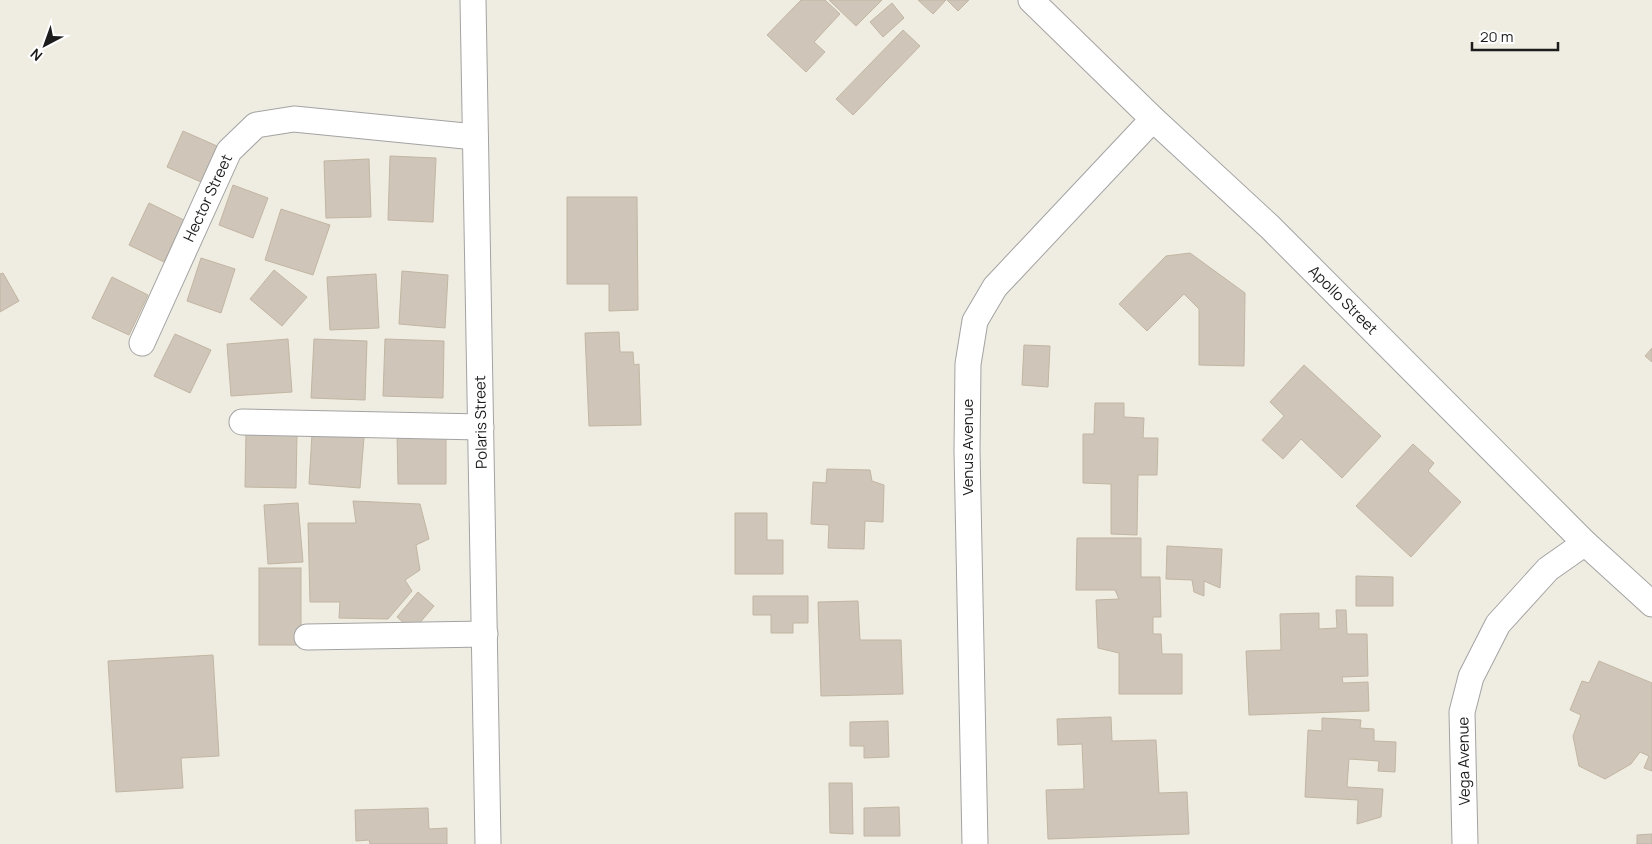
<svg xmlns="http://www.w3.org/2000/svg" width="1652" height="844" font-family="Manrope,sans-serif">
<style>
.building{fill:#cfc6b9;stroke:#c2b5a2}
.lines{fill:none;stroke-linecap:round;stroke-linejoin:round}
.street-casing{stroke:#a3a3a3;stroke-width:27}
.street{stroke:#fff;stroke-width:25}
.labels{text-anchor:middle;stroke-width:4.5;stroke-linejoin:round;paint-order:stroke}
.street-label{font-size:15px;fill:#1c1c1c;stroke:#fff}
</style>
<rect width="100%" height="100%" fill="#efece1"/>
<g class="building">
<polygon points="801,0 825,0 840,14 814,42 825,52 806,72 767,35"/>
<polygon points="829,0 882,0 856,26"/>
<polygon points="918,0 946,0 933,14"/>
<polygon points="947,0 969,0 958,11"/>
<polygon points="892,3 904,18 883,37 870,22"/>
<polygon points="903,30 920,46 853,115 836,99"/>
<polygon points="183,131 217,146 201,182 167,167"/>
<polygon points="390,156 436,158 433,222 388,220"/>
<polygon points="369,159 371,217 326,218 324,161"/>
<polygon points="233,185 268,198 253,238 219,225"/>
<polygon points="567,197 637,197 638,310 609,311 609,284 567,284"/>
<polygon points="149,203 184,220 164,262 129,245"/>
<polygon points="281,209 330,225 313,275 265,260"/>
<polygon points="1190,253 1245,293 1244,366 1199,365 1199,309 1184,294 1147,331 1119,304 1166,256"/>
<polygon points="201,258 235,269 221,313 187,301"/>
<polygon points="274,270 307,297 282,326 250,299"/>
<polygon points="402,271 448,275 445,328 399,324"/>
<polygon points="3,273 19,301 0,312 0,274"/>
<polygon points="376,274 379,328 330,330 327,277"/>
<polygon points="112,277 148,295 129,335 92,318"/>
<polygon points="619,332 620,352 633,352 634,365 639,364 641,425 589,426 585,333"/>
<polygon points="175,334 211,350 190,393 154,376"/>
<polygon points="288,339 292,392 231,396 227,344"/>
<polygon points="314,339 367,341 365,400 311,398"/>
<polygon points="385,339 444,341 443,398 383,396"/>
<polygon points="1024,345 1050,346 1048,387 1022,385"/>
<polygon points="1652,348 1652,362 1645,356"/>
<polygon points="1304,365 1381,436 1342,478 1301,439 1283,459 1262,440 1284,416 1270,402"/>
<polygon points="1095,403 1124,403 1124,417 1144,418 1143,438 1158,438 1157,475 1138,475 1137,535 1111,534 1111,484 1083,483 1083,434 1094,434"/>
<polygon points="246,431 297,433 296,488 245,487"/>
<polygon points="397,433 446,434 446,484 398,484"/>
<polygon points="312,434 364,437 360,488 309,484"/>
<polygon points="1413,444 1434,463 1428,471 1461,502 1411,557 1356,506"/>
<polygon points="827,469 870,470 872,481 884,485 883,522 865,521 864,549 828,548 829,525 811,524 813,482 826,483"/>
<polygon points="353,501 420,504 429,539 416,545 420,570 405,580 412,591 388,619 339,618 340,602 310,602 308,523 356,523"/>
<polygon points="298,503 303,562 268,564 264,505"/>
<polygon points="735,513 767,513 767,540 783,540 783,574 735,574"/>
<polygon points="1077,538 1141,538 1141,577 1160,577 1161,617 1153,617 1153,634 1161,634 1162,654 1182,654 1182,694 1119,694 1119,653 1098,648 1096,600 1119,599 1115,590 1076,590"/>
<polygon points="1167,546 1222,549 1220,588 1204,581 1204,596 1194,592 1192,580 1166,579"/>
<rect x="259" y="568" width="42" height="77"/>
<polygon points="1356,576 1393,577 1393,606 1356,606"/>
<polygon points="418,592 434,606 413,631 397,617"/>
<polygon points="753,596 808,596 808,623 793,623 793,633 771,633 771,615 753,615"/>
<polygon points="858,601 860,640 901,640 903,694 821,696 818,602"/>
<polygon points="1336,610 1346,610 1347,634 1367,634 1368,676 1342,677 1343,683 1368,682 1369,711 1249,715 1246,651 1281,650 1280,614 1319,613 1319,629 1337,628"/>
<polygon points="213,655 219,756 181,758 183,788 116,792 108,661"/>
<polygon points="1599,661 1652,683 1652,771 1644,768 1649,756 1640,752 1631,764 1605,779 1579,766 1573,736 1581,715 1570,710 1582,681 1589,683"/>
<polygon points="1111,717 1112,741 1156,740 1159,793 1187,792 1189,834 1048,839 1046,790 1084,789 1082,744 1058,745 1057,719"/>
<polygon points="1322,718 1361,720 1360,728 1374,729 1374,741 1396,742 1395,772 1378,771 1379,761 1349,759 1347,787 1383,789 1381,817 1357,824 1358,800 1305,797 1308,730 1322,731"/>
<polygon points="888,721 889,757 864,758 864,746 850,746 850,722"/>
<polygon points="829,783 852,783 853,834 830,833"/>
<polygon points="899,807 900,836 864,836 864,808"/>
<polygon points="428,808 429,829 447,828 447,844 370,844 369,840 356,841 355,810"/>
<polygon points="1652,834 1652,844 1637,844 1637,835"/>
</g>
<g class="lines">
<g class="street-casing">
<g id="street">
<polyline points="473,0 488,844"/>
<polyline points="1031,0 1153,119 1270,227 1585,543 1652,604"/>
<polyline points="142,343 229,151 256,125 294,119 475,137"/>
<polyline points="242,422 481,427"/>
<polyline points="307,637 485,634"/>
<polyline points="975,844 967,450 968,364 975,321 995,287 1153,119"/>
<polyline points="1465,844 1462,712 1471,677 1498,624 1548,569 1585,543"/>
</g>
</g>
<use href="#street" class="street"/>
</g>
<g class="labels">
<g class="street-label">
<text transform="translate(208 198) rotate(-65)" y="5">Hector Street</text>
<text transform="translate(1343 300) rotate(45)" y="5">Apollo Street</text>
<text transform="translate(481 422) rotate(-91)" y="5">Polaris Street</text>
<text transform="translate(968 447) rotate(-90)" y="5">Venus Avenue</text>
<text transform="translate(1464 761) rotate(-91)" y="5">Vega Avenue</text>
</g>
</g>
<g transform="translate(45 45) rotate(221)" stroke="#ffffff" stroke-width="4" paint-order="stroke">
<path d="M0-4L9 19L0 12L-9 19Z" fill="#1c1c1c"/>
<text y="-8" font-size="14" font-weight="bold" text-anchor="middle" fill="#1c1c1c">N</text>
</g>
<path d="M1472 42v8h86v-8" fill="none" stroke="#1c1c1c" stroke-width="2.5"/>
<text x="1480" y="42" font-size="15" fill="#1c1c1c" stroke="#ffffff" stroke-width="4" paint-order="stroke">20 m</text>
</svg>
